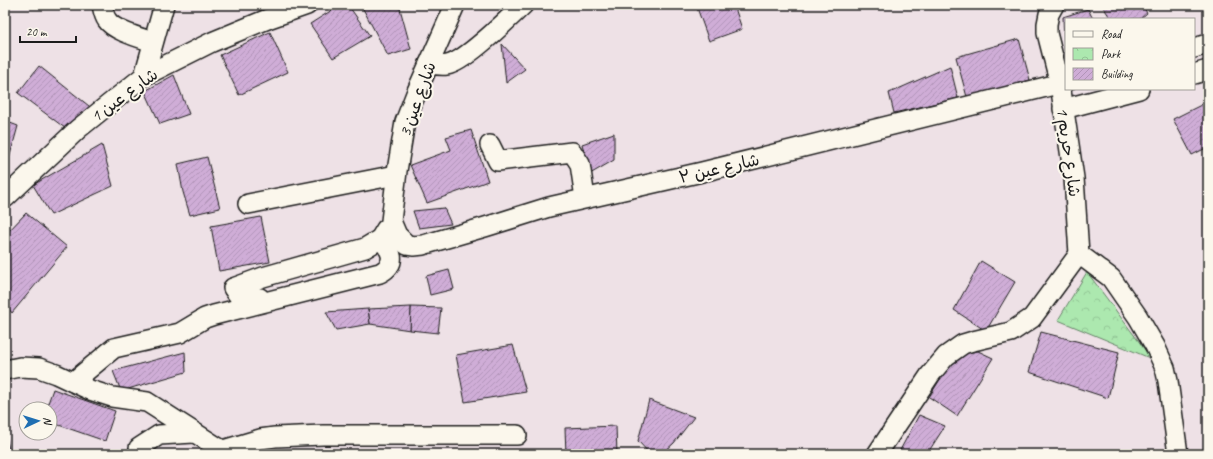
<svg xmlns="http://www.w3.org/2000/svg" width="1213" height="459" font-family="Caveat,'Playpen Sans Arabic',sans-serif">
<style>
.park{fill:url(#park-crowns);stroke:#648266}
.building{fill:url(#building-hatch);stroke:#1c1c1c}
.lines{fill:none;stroke-linecap:round;stroke-linejoin:round}
.street-casing{stroke:#1c1c1c;stroke-width:22}
.street{stroke:#fbf7ec;stroke-width:19}
.labels{text-anchor:middle;stroke-width:4;stroke-linejoin:round;paint-order:stroke}
.street-label{font-size:17px;fill:#1c1c1c;stroke:#fbf7ec}
</style>
<defs>
<pattern id="park-crowns" width="20" height="18" patternUnits="userSpaceOnUse"><rect width="20" height="18" fill="#ace8af"/><path d="M2 6a3 3 0 1 1 6 0M12 15a3 3 0 1 1 6 0" fill="none" stroke="#93c696"/></pattern>
<pattern id="building-hatch" width="6" height="6" patternUnits="userSpaceOnUse"><rect width="6" height="6" fill="#cfadd7"/><path d="M-1 1l2-2M0 6l6-6M5 7l2-2" fill="none" stroke="#b194b8"/></pattern>
</defs>
<rect width="100%" height="100%" fill="#eee1e6"/>
<filter id="ink" filterUnits="userSpaceOnUse"><feTurbulence type="fractalNoise" baseFrequency=".025" numOctaves="2"/><feDisplacementMap in="SourceGraphic" scale="8" xChannelSelector="R" yChannelSelector="G"/><feConvolveMatrix kernelMatrix="1 2 1 2 8 2 1 2 1" color-interpolation-filters="sRGB"/></filter>
<g filter="url(#ink)">
<polygon class="park" points="1087,272 1152,359 1058,320"/>
<g class="building">
<polygon points="340,5 348,5 370,36 333,58 310,24"/>
<polygon points="361,5 399,5 411,49 388,56"/>
<polygon points="696,5 734,5 742,29 709,41"/>
<polygon points="1102,5 1142,5 1147,13 1140,19 1111,19"/>
<polygon points="1088,9 1093,19 1066,19 1066,63 1065,64 1063,17"/>
<polygon points="270,32 288,72 239,95 220,55"/>
<polygon points="1019,39 1030,80 967,97 956,57"/>
<polygon points="502,44 525,69 506,83"/>
<polygon points="39,66 94,110 69,131 18,93"/>
<polygon points="950,66 958,98 894,113 889,93"/>
<polygon points="174,75 189,114 160,124 145,91"/>
<polygon points="1207,102 1208,105 1208,147 1192,155 1173,119"/>
<polygon points="5,121 18,126 7,166 5,165"/>
<polygon points="471,130 488,181 427,203 410,165 451,150 446,137"/>
<polygon points="614,133 614,160 590,174 582,144"/>
<polygon points="102,145 113,186 51,215 33,185"/>
<polygon points="207,157 220,208 190,215 183,192 178,164"/>
<polygon points="444,208 451,224 419,228 413,211"/>
<polygon points="26,213 67,247 12,313 5,304 5,235"/>
<polygon points="261,217 270,262 219,271 211,226"/>
<polygon points="981,261 1015,282 986,331 954,310"/>
<polygon points="449,270 454,289 430,295 426,276"/>
<polygon points="411,307 441,308 438,333 410,330"/>
<polygon points="411,307 410,330 370,324 368,309"/>
<polygon points="368,309 370,324 336,330 326,312"/>
<polygon points="1041,332 1119,352 1108,398 1029,372"/>
<polygon points="513,345 526,392 465,402 456,355"/>
<polygon points="978,351 993,358 957,416 929,397 956,354"/>
<polygon points="185,352 186,372 121,391 113,371"/>
<polygon points="53,389 115,411 105,441 50,422 50,409 46,409"/>
<polygon points="649,400 694,417 674,443 662,454 650,454 638,441"/>
<polygon points="919,415 945,426 927,454 898,454"/>
<polygon points="616,426 617,454 566,454 565,428"/>
<polygon points="5,432 10,453 5,452"/>
</g>
<g class="lines">
<g class="street-casing">
<g id="street">
<path d="M102,5C103,10 104,16 107,20C114,31 141,38 153,42"/>
<polyline points="455,5 417,91 405,122 397,171 391,221 397,235 407,245 414,246 423,245 485,227 549,207 702,172 1066,82"/>
<polyline points="1054,5 1049,14 1047,24 1047,33 1060,84 1074,178 1079,254"/>
<polyline points="1194,48 1208,44"/>
<path d="M429,64C435,65 442,66 447,65C465,62 508,19 523,5"/>
<polyline points="1194,74 1208,70"/>
<polyline points="144,76 164,5"/>
<polyline points="1063,109 1139,89"/>
<polyline points="490,145 498,161 572,152 580,164 585,198"/>
<polyline points="5,198 78,129 144,76 212,42 270,18 307,5"/>
<polyline points="248,204 396,175"/>
<polyline points="1079,254 1111,278 1138,317 1155,346 1165,368 1168,381 1178,454"/>
<polyline points="260,298 243,302 233,288 263,277 365,248 380,239 386,229"/>
<polyline points="5,370 20,367 39,368 56,374 90,390 112,397 147,402 228,454"/>
<path d="M73,382L114,348L180,333L205,318L214,315L380,273C398,263 392,250 380,239"/>
<polyline points="139,448 159,435 194,433"/>
<polyline points="223,450 260,439 275,437 323,435 517,435"/>
<polyline points="877,454 930,375 946,356 963,344 973,341 1011,332 1032,318 1079,254"/>
</g>
</g>
<use href="#street" class="street"/>
</g>
</g>
<g class="labels">
<g class="street-label">
<text transform="translate(124 95) rotate(-36)" y="6">شارع عين 1</text>
<text transform="translate(417 99) rotate(-70)" y="6">شارع عين 3</text>
<text transform="translate(1069 152) rotate(82)" y="6">شارع حريم 1</text>
<text transform="translate(719 168) rotate(-13)" y="6">شارع عين ٣</text>
</g>
</g>
<rect width="1213" height="459" fill="none" stroke="#fbf7ec" stroke-width="20"/>
<rect x="10" y="10" width="1193" height="439" fill="none" stroke="#1c1c1c" stroke-width="1.5" filter="url(#ink)"/>
<rect x="1065" y="18" width="130" height="72" fill="#fbf7ec" stroke="#a29f99"/>
<rect x="1073" y="31" width="20" height="6" fill="#fbf7ec" stroke="#a29f99"/>
<text x="1101" y="38" font-size="12" fill="#1c1c1c">Road</text>
<rect x="1073" y="48" width="20" height="12" fill="url(#park-crowns)" stroke="#a29f99"/>
<text x="1101" y="58" font-size="12" fill="#1c1c1c">Park</text>
<rect x="1073" y="68" width="20" height="12" fill="url(#building-hatch)" stroke="#a29f99"/>
<text x="1101" y="78" font-size="12" fill="#1c1c1c">Building</text>
<g transform="translate(38 421) rotate(86)"><circle r="19" fill="#fbf7ec" stroke="#a29f99"/>
<path d="M0-3L7 15L0 10L-7 15Z" fill="#1f6fb2"/>
<text y="-6" font-size="11" font-weight="bold" text-anchor="middle" fill="#1c1c1c">N</text>
</g>
<path d="M20 36v6h56v-6" fill="none" stroke="#1c1c1c" stroke-width="2"/>
<text x="26" y="36" font-size="12" fill="#1c1c1c" stroke="#fbf7ec" stroke-width="3" paint-order="stroke">20 m</text>
</svg>
